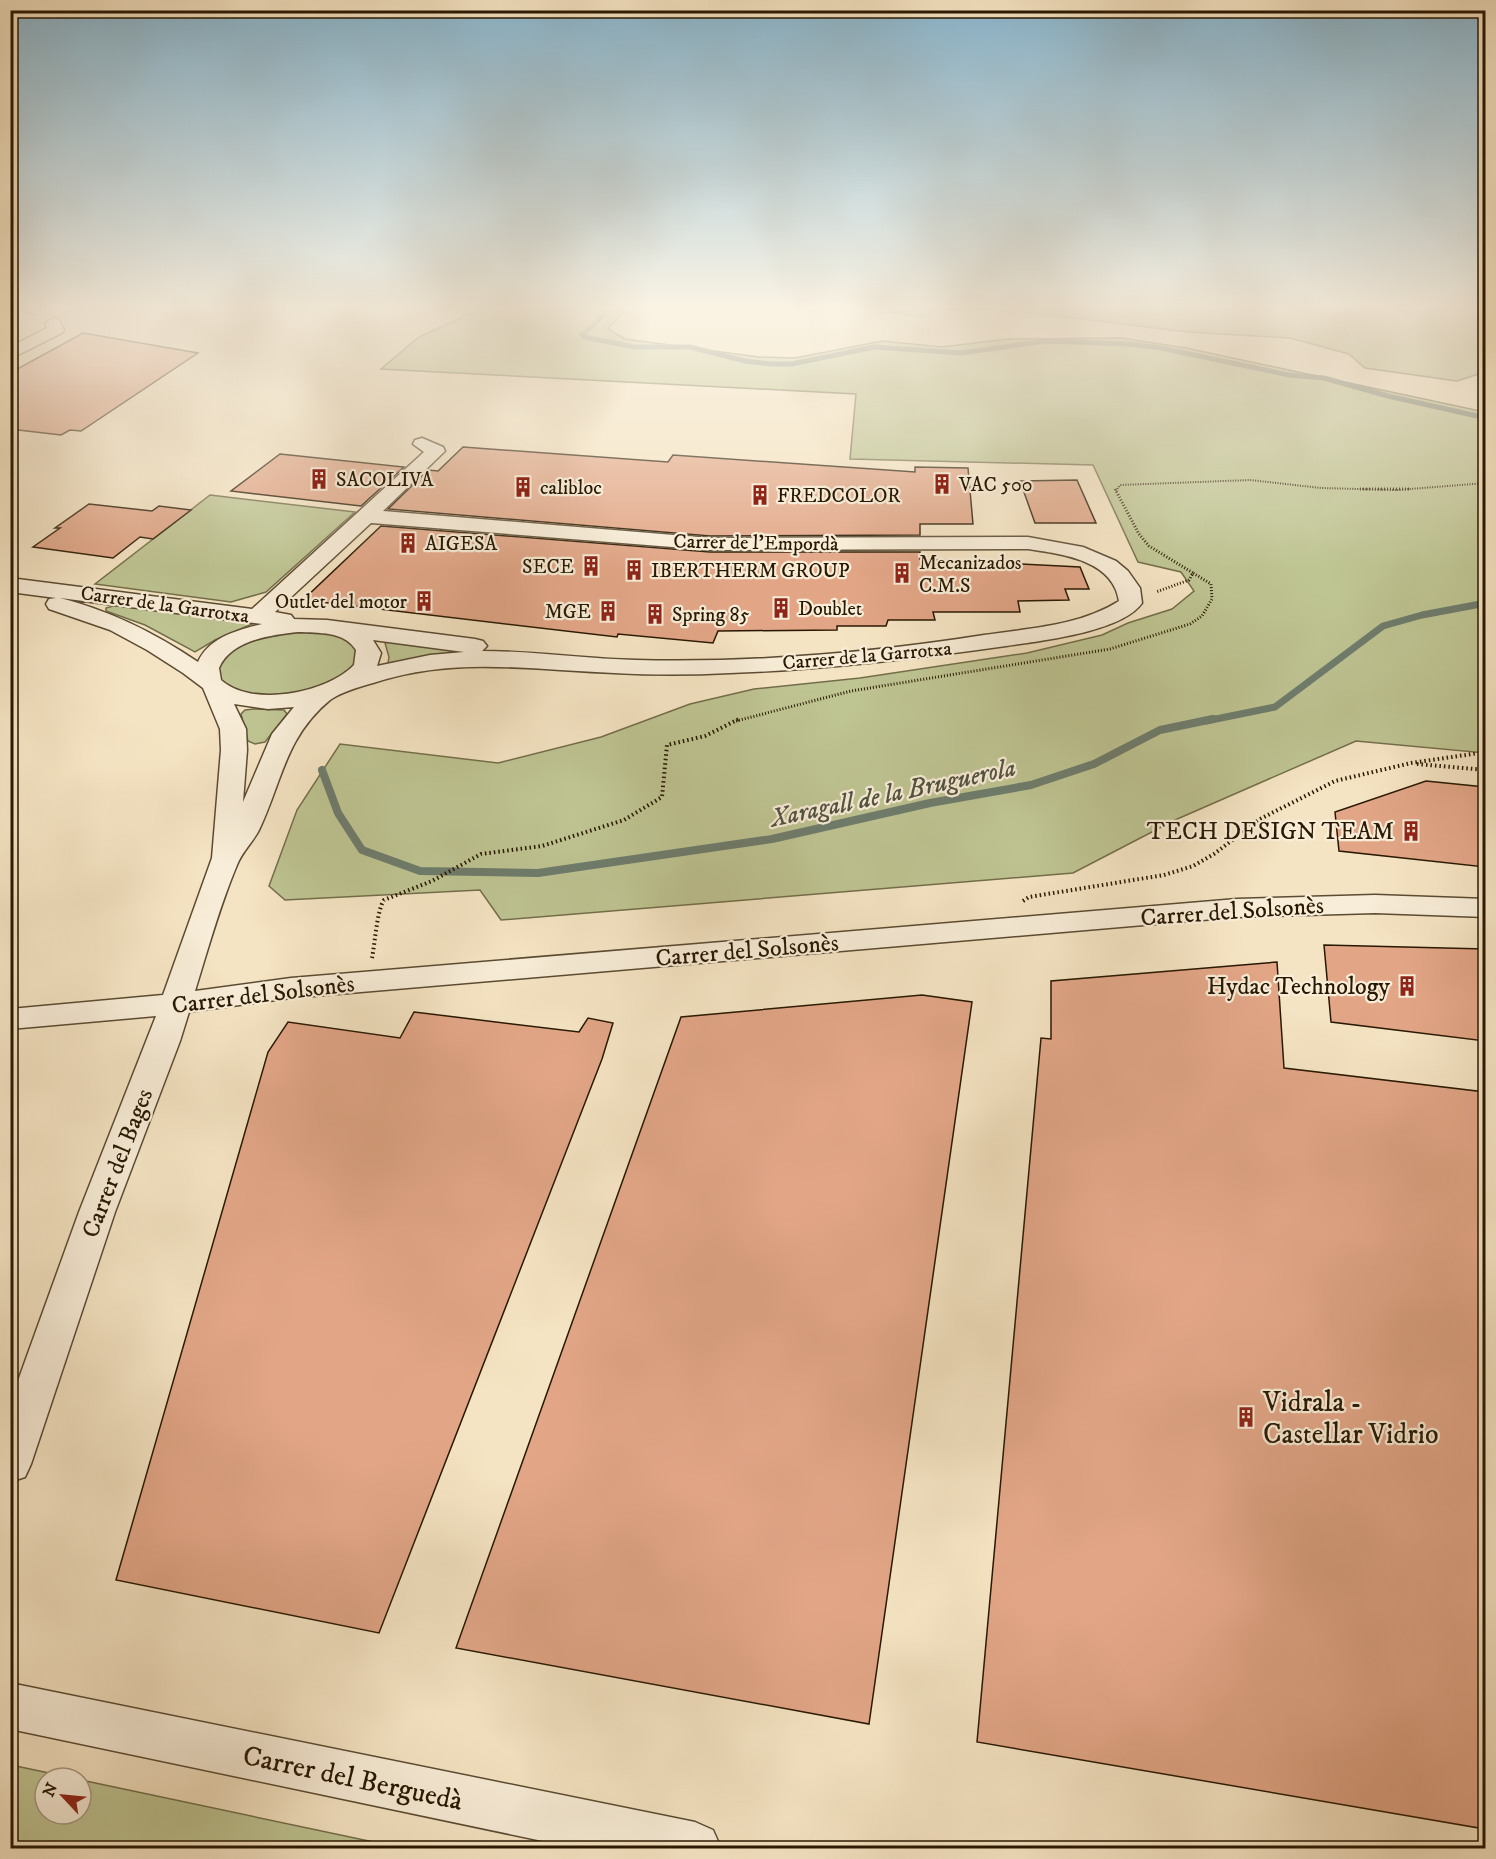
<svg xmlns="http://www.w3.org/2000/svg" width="1496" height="1859" font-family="'IM FELL DW Pica',serif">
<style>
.green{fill:#bec492;stroke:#736e4a;stroke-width:1.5}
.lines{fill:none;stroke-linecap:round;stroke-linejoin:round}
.stream-far2{stroke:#6e7c6c;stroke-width:5}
.stream-far1{stroke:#6e7c6c;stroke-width:7}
.stream{stroke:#6e7c6c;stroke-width:8}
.building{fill:#e2a687;stroke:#281802;stroke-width:1.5}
.minor-casing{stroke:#5b4b32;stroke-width:3}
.path-far2{stroke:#281802;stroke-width:2;stroke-dasharray:1 1.5;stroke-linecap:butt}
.path-far1{stroke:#281802;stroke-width:3;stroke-dasharray:1 2;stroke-linecap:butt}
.path{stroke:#281802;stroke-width:4;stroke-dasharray:1.5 3;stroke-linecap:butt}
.minor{fill:#f8edd8;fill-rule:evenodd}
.labels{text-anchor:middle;stroke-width:4.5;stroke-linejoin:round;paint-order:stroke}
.far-poi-label{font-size:20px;fill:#281802;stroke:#f8edd8;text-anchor:start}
.far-street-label{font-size:20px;fill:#281802;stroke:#f8edd8}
.poi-label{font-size:24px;fill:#281802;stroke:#f8edd8;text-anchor:end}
.street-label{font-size:24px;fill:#281802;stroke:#f8edd8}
.water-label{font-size:26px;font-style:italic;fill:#515240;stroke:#f8edd8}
.near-poi-label{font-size:28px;fill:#281802;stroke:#f8edd8;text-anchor:start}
.near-street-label{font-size:28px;fill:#281802;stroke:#f8edd8}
</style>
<rect width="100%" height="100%" fill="#f5e4c3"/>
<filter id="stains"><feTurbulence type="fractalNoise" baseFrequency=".00333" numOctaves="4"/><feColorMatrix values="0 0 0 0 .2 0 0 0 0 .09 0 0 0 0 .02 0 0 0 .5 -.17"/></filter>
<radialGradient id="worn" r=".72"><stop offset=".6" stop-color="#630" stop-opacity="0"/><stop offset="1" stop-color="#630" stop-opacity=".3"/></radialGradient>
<g class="green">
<polygon points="481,309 625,309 608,329 625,339 759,357 795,358 882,341 942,347 1007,339 1122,338 1186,348 1485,412 1485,753 1356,741 1175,820 1073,873 501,920 480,890 285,900 269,886 297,810 340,744 498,763 601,737 690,704 754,689 860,678 1027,653 1102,635 1128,623 1172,609 1194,591 1181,572 1138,562 1093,465 850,459 856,394 381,369 419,337"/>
<polygon points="891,309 1485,309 1485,372 1457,381 1365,368 1349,354 1290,338 1188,332 1017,311 943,309 921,317 886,312"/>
<polygon points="210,495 355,512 266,592 231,602 95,584"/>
<polygon points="120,604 247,622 252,624 215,640 195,652 145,625 106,611 106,608"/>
<path d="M288,629L343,634L360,649L354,669C344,675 333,684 322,688C292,699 239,702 217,676L221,655L228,649Z"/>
<polygon points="392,641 454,650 455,653 388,663 389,657 385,643"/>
<polygon points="254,709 284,710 287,714 265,742 255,744 248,741 241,714 245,710"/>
<polygon points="11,1765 73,1778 45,1778 45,1814 81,1814 81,1780 402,1848 11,1848"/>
</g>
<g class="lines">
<polyline class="stream-far2" points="607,309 600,319 582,335 584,337 634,347 690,347 745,361 771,364 792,364 874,347 961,353 1046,341 1129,344 1161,348 1289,375 1324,378 1388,396 1486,418"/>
<polyline class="stream-far1" points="1206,721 1275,707 1383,626 1422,615 1486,603"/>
<polyline class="stream" points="322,770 338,813 362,850 420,871 538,873 772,839 930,803 1031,785 1094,764 1160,730 1213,719"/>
</g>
<g class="building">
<polygon points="83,333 198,353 81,431 70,430 61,435 10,429 10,373"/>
<polygon points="463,447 668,462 673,455 915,472 915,467 968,468 973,524 920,524 920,535 710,536 388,509 428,470 438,471"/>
<polygon points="280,454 404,467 361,506 231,491"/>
<polygon points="1077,480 1096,523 1035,523 1020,481"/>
<polygon points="89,504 152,511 159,506 191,510 153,539 140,537 113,558 33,547 60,528 55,528"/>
<polygon points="381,526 710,552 920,552 920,559 1080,567 1089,589 1065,589 1069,600 1018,601 1020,612 933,612 935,620 888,620 886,626 837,626 837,630 718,631 713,643 618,634 617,637 303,600"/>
<polygon points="1426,781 1485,787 1485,867 1339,851 1335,812"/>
<polygon points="1324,945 1485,949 1485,1041 1331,1022"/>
<polygon points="1277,962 1284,1068 1485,1092 1485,1829 977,1742 1041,1038 1051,1039 1051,981"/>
<polygon points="922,995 972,1002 869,1724 456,1648 681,1017"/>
<polygon points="414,1012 579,1032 588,1018 613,1023 602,1059 379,1633 116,1580 268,1052 288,1022 400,1038"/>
</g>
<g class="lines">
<g class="minor-casing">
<g id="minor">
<polygon points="53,318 59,320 64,330 62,333 10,359 10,347 47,328 45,323"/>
<path d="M422,438L443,447L445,451L383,511L710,538L1028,537L1083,547L1116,561L1128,571L1140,588L1142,603C1122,632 1040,641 1006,646C914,659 823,670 730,673C691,675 652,675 614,673C530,670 455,656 373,683C359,687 341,692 330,700C285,737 282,782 259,830C253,842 242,852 237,865C220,905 208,949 195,991L291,978L1237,899L1375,895L1486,899V917L1375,913L1237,917L291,998L189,1012L180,1041L115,1212L31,1464L25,1477L10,1482V1403L79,1212L156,1016L10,1029V1009L163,995L212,858L221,750L220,729L203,688L183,673L147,650L110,630L49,609L46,604L49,599L56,598L10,592V578L252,609L424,452L413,444L415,440ZM371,523L710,550L1028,549C1062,554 1113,560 1119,601C1079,626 1031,628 984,635C869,653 752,663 636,660C584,659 533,651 482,651L487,646L483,641L475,639L327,620L294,619L291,615L275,612ZM60,598L262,624C238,630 209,637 198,662C155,633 111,611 60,598ZM298,632C318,633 344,631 356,650L354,665C327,693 252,708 221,680L219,668C231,640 271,635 298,632ZM373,640L464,652L430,655L377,666L381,653ZM234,704L268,709L294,707L272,734L243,802L247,750L246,729Z"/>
<polygon points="10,1683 695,1822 713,1830 721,1848 576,1848 10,1729"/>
</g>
</g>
<g class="path-far2">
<polyline points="20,309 36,316"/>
<polyline points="1116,491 1120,485 1250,480 1321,488 1397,490 1486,483"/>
</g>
<g class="path-far1">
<polyline points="1115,489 1139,534 1149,546 1193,573 1189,580 1156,592"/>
<polyline points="1360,489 1409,489"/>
<polyline points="736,721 851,691 1110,649 1190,624 1202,616 1212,599 1211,584 1193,573"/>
</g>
<g class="path">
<polyline points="1417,764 1486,770"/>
<polyline points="1023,901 1029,897 1164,875 1193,866 1214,854 1260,819 1335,781 1411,763 1486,752"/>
<path d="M372,958C375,943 377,910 384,900L432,881L481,854L542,846L624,820L662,797L667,745L705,736L739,719"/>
</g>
<use href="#minor" class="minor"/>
</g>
<linearGradient id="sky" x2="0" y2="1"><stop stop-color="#89b8d2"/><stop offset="0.54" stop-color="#faf3e4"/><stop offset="1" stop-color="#faf3e4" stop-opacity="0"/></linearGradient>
<rect width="1496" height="569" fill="url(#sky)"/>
<defs>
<g id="building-bare" transform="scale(1.62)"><path d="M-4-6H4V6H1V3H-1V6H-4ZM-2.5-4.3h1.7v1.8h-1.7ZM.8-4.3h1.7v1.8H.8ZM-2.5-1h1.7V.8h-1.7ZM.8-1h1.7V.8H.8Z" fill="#8f2418" stroke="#f8edd8" stroke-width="2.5" paint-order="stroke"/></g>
</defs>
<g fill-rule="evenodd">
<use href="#building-bare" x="319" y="479"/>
<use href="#building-bare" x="942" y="484"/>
<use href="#building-bare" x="523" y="487"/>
<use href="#building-bare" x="760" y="495"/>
<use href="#building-bare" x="408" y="543"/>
<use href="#building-bare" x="591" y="566"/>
<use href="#building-bare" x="634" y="570"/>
<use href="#building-bare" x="902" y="573"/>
<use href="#building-bare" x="424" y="601"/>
<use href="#building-bare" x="781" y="608"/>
<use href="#building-bare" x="608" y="611"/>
<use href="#building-bare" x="655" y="614"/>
<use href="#building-bare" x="1411" y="831"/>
<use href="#building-bare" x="1407" y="986"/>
<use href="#building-bare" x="1246" y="1417"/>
</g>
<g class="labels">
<g class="far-poi-label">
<text x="336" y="486">SACOLIVA</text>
<text x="959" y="491">VAC 500</text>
<text x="540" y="494">calibloc</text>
<text x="777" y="502">FREDCOLOR</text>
<text x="425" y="550">AIGESA</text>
<text x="919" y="569">Mecanizados<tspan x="919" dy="23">C.M.S</tspan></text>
<text x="574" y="573" text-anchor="end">SECE</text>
<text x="651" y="577">IBERTHERM GROUP</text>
<text x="407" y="608" text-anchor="end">Outlet del motor</text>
<text x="798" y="615">Doublet</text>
<text x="591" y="618" text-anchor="end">MGE</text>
<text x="672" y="621">Spring 85</text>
</g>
<g class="far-street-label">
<text transform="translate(756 542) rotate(1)" y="7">Carrer de l'Empordà</text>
<text transform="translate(165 604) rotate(8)" y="7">Carrer de la Garrotxa</text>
<text transform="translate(867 655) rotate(-5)" y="7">Carrer de la Garrotxa</text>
</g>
<g class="poi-label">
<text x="1394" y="839">TECH DESIGN TEAM</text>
<text x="1390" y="994">Hydac Technology</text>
</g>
<g class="street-label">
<text transform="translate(1232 911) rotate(-4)" y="8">Carrer del Solsonès</text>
<text transform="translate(747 950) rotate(-5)" y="8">Carrer del Solsonès</text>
<text transform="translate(263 994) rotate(-7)" y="8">Carrer del Solsonès</text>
<text transform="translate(117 1163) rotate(-69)" y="8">Carrer del Bages</text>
</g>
<g class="water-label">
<text transform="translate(893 792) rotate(-12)" y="9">Xaragall de la Bruguerola</text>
</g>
<g class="near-poi-label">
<text x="1263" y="1411">Vidrala -<tspan x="1263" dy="32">Castellar Vidrio</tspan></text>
</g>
<g class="near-street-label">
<text transform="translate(353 1777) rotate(12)" y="10">Carrer del Berguedà</text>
</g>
</g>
<rect width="1496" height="1859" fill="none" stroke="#f5e4c3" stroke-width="36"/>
<rect x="12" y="12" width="1472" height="1835" fill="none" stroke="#281802" stroke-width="3"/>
<rect x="18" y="18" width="1460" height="1823" fill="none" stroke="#281802" stroke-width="1.5"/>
<g transform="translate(63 1796) rotate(296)"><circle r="28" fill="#f8edd8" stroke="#a59882" stroke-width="1.5"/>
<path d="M0-4.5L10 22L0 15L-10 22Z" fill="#8f2418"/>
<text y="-9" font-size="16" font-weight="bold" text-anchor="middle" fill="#281802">N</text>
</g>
<rect width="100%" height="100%" filter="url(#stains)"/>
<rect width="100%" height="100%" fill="url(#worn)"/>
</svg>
